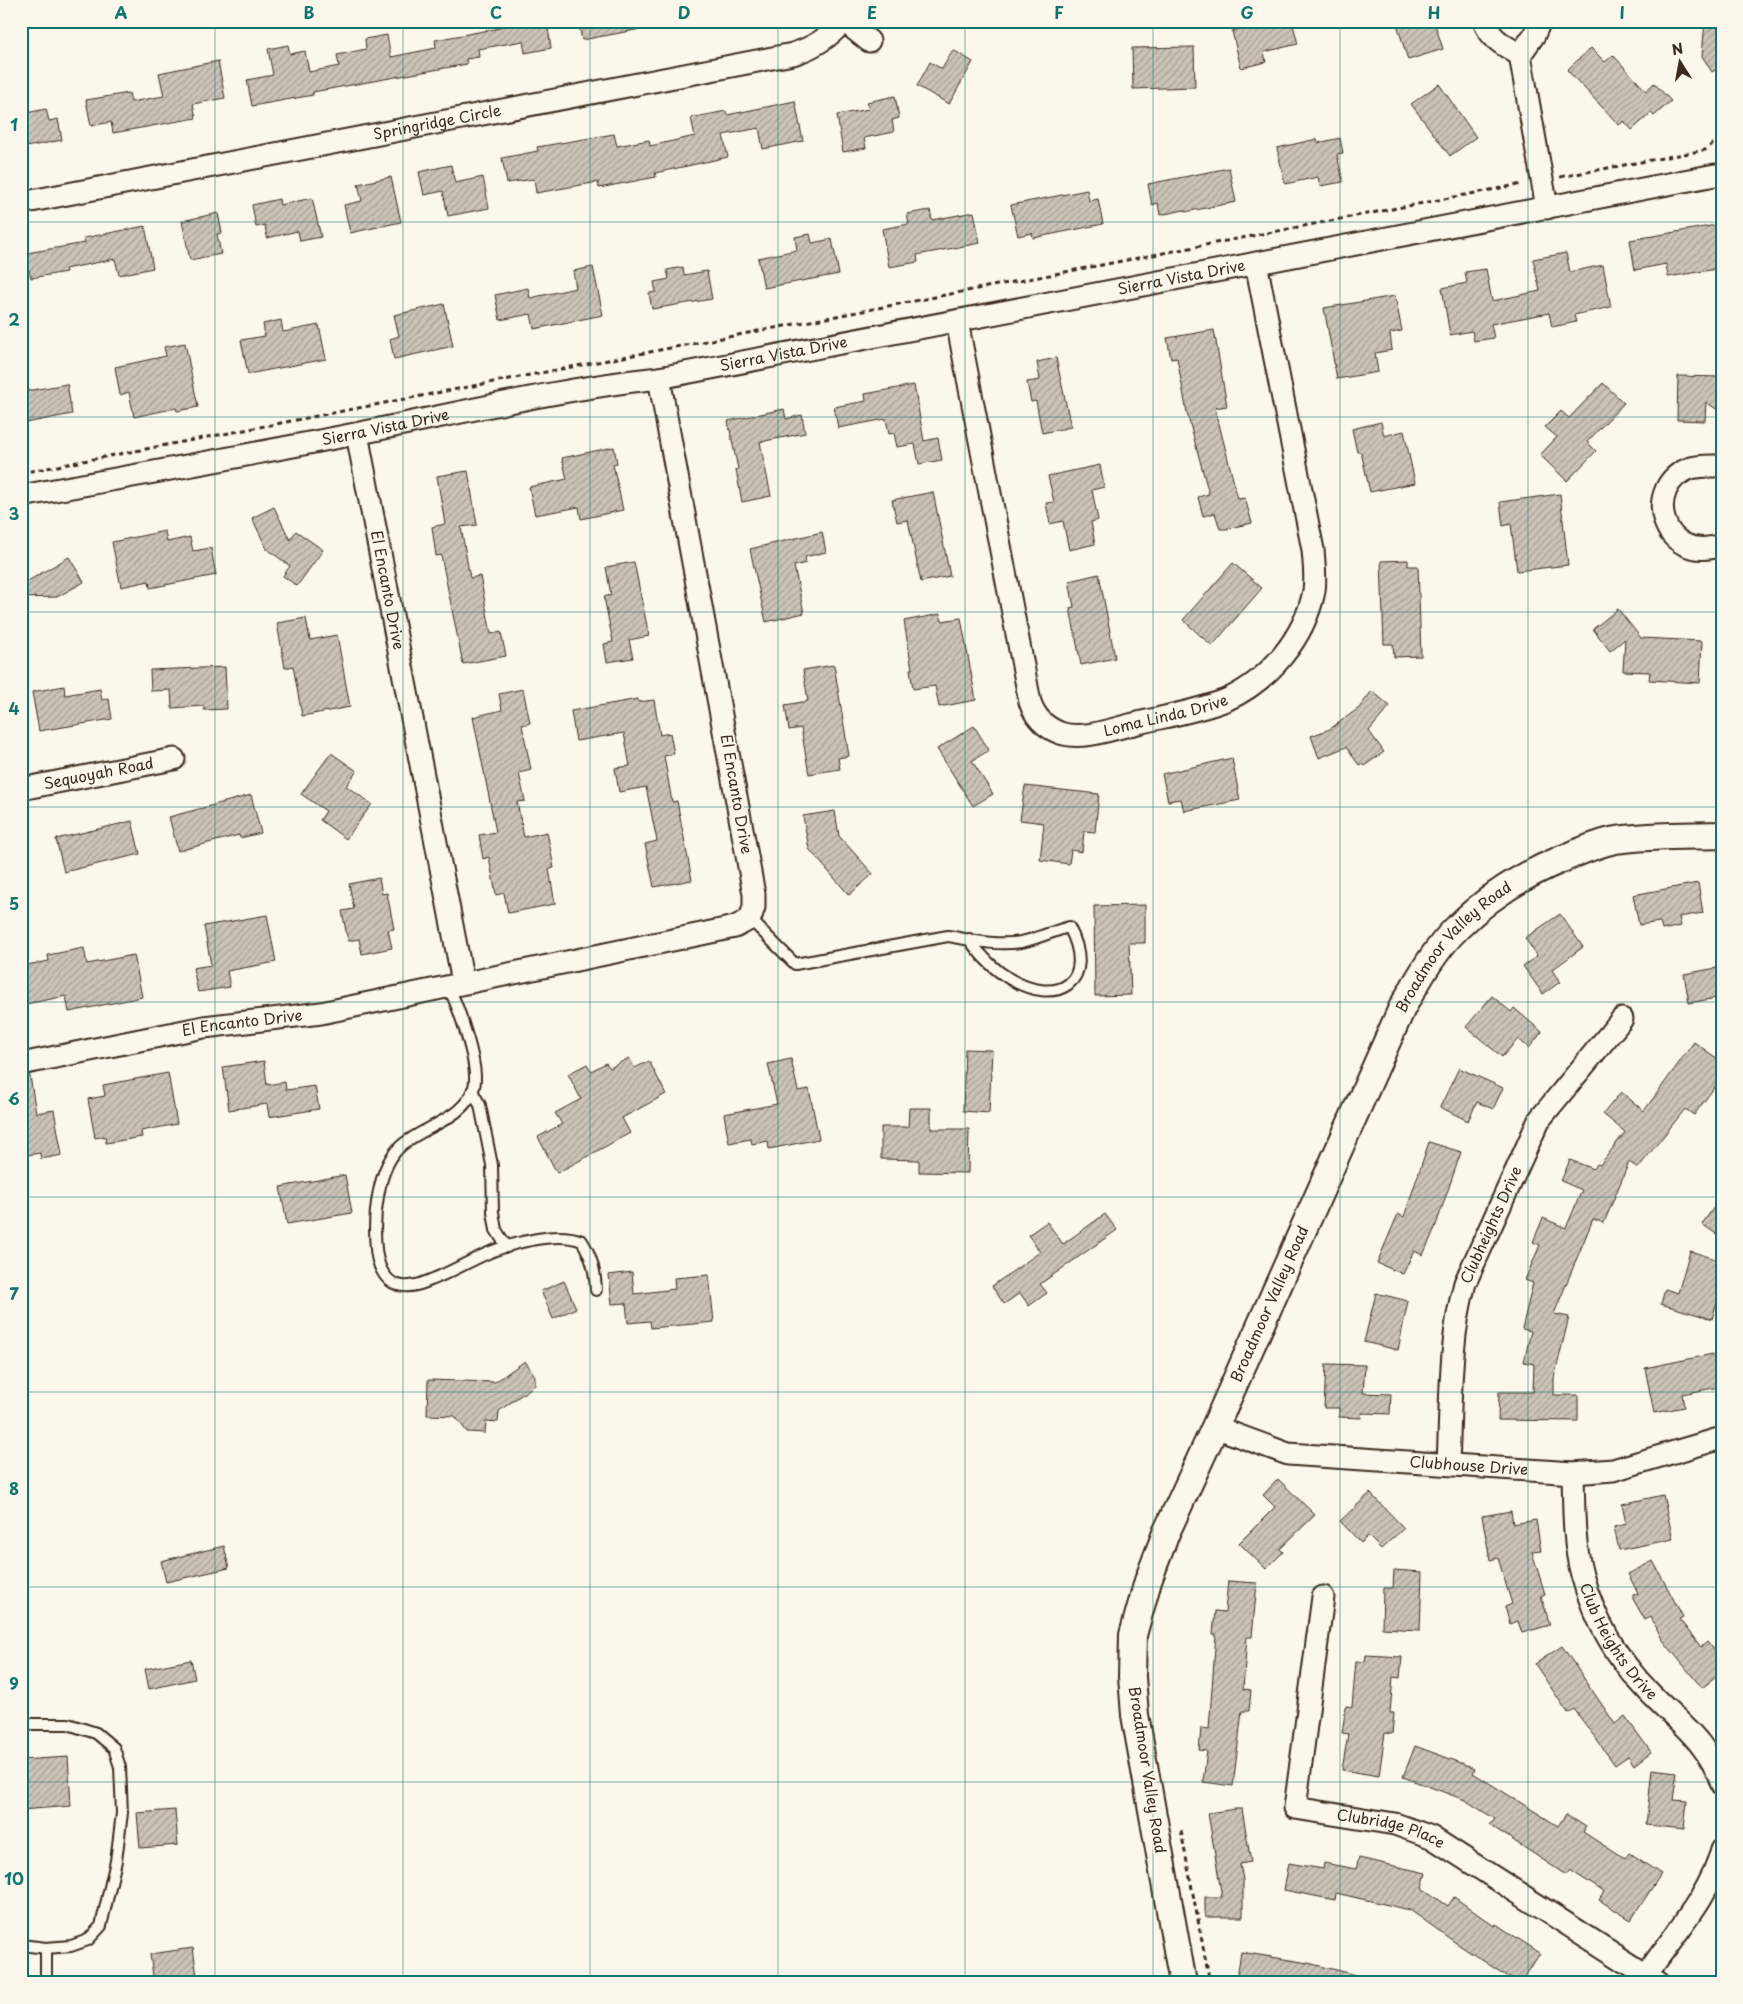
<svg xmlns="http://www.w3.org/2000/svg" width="1743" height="2004" font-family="'Playpen Sans',sans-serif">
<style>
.building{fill:url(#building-hatch);stroke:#3b2a1e}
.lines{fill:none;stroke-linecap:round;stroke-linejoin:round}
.service-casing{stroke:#3b2a1e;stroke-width:14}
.minor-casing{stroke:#3b2a1e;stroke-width:25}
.tertiary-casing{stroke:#3b2a1e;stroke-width:30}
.path{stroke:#3b2a1e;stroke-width:3;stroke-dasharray:5 4;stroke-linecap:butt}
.service{stroke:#fbf7ec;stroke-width:10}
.minor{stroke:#fbf7ec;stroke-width:21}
.tertiary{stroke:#fbf7ec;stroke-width:26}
.grid{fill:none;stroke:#0f766e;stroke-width:1;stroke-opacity:0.55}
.labels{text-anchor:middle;stroke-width:4;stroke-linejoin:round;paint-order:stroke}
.street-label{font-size:15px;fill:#3b2a1e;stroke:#fbf7ec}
.neatline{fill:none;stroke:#0f766e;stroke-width:2}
.grid-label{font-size:16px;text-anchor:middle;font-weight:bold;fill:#0f766e}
</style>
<defs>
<pattern id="building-hatch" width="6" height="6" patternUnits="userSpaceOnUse" patternTransform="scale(1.25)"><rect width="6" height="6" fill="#ccc4b9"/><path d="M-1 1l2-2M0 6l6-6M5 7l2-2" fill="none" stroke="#a79f96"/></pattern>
</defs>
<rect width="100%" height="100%" fill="#fbf7ec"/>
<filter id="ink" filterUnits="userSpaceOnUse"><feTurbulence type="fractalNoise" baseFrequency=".02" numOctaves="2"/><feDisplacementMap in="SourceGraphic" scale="10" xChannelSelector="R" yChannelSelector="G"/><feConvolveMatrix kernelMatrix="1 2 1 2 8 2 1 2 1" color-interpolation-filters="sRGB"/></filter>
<g filter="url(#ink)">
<g class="building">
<polygon points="499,21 547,21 551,48 525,53 523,41 478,49 479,57 466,59 467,64 313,92 313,95 252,106 247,80 273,75 268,49 288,45 290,54 305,51 309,72 339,66 337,55 366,49 365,39 387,35 391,57 436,48 435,40 500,28"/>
<polygon points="578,21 640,21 641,29 582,40"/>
<polygon points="1271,21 1292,21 1298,44 1264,52 1266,62 1241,68 1232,31"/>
<polygon points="1396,21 1434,21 1443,49 1408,60"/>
<polygon points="1705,21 1722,21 1722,66 1712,72 1702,56"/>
<polygon points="1194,47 1195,87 1133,89 1132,48"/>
<polygon points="1591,48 1605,62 1613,55 1646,91 1654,83 1671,101 1654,116 1651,113 1632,130 1624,121 1619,125 1567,70"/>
<polygon points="953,50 973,62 949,104 917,86 930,62 942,69"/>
<polygon points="218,61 225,98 193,104 196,118 113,133 111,122 91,126 86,100 129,93 131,102 164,96 159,73"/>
<polygon points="1439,84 1476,137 1450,156 1411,104"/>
<polygon points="895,96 899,118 892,120 894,132 864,138 866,148 843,152 837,115 869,109 867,102"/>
<polygon points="795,101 803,141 763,149 759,128 723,135 728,157 655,173 656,177 599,188 598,182 536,193 534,179 507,183 502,158 538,151 537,147 614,134 617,146 649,140 650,146 695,136 691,118 726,111 727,115"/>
<polygon points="46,109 49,121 58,119 62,140 21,148 21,114"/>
<polygon points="1340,138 1343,153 1337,154 1343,182 1320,186 1318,177 1285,184 1277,148 1317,139 1318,143"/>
<polygon points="451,165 455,183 483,177 489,208 448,216 443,191 424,195 419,172"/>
<polygon points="1229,168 1236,202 1185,212 1184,210 1160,215 1158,203 1152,205 1148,184"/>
<polygon points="391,177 401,222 350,233 344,205 362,201 358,184"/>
<polygon points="1087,190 1089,201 1098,199 1103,224 1033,238 1032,233 1018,236 1011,205"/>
<polygon points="312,198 321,237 300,241 298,231 267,238 265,225 256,227 252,205 279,199 280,205"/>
<polygon points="930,210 932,220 974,212 980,243 917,255 918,262 889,267 882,229 909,224 907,214"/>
<polygon points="218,213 222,233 217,234 221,254 190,260 182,221"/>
<polygon points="1716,225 1722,256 1722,268 1668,277 1666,264 1635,270 1630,240"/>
<polygon points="145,226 153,268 119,275 115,259 65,269 66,272 31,278 29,270 21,271 21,254 85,243 84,238"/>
<polygon points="810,234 812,243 832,239 839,274 764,288 758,258 797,250 795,237"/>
<polygon points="1566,253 1570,272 1603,265 1611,307 1574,315 1576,322 1552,327 1549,313 1491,324 1494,338 1474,341 1472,331 1450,335 1442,288 1467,283 1465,272 1486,269 1492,301 1540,291 1533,259"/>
<polygon points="593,267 603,315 534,329 531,314 500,320 495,295 528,288 530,298 576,288 573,271"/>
<polygon points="683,267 684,275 707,271 712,299 652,309 649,293 656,292 654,282 669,279 667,270"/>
<polygon points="1395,296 1402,331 1390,333 1392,350 1375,353 1378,372 1337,379 1324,308"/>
<polygon points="444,304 453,346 394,359 390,339 399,336 394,315"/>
<polygon points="281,320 283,332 319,325 326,359 248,374 241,340 265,336 263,324"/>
<polygon points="1214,330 1227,406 1215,408 1238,499 1245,498 1252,523 1226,529 1220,529 1215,513 1203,516 1198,497 1209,494 1187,413 1177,358 1171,359 1167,338"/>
<polygon points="185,343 198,407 177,411 176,408 134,417 129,392 120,395 115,367 166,356 164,347"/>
<polygon points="1056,358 1071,427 1042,433 1036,401 1031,402 1027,382 1040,380 1037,362"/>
<polygon points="1678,376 1722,377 1722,413 1706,402 1705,421 1677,420"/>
<polygon points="1603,383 1624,403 1587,442 1596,451 1567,481 1540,455 1557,437 1545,427 1561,411 1569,418"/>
<polygon points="67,384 72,414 21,424 21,392"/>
<polygon points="914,385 924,441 938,438 942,460 919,464 915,444 897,447 894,433 889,434 886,419 838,428 834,407 866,401 865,394"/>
<polygon points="784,409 786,419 802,415 805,433 760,442 771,496 742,502 736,470 738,469 728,421"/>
<polygon points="1381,422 1384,436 1404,431 1415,483 1370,492 1361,452 1357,452 1352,429"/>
<polygon points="614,447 617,463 613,464 623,510 581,519 579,507 535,515 529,487 567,479 562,458"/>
<polygon points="1100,465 1104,487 1092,490 1098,520 1091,522 1095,544 1069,550 1063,521 1050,524 1046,503 1054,502 1048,476"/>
<polygon points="468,471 477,525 461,527 470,578 480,576 491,634 501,632 506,656 463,664 441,555 436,556 432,527 445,524 437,476"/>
<polygon points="933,492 950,576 921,582 908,520 897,522 892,500"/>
<polygon points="1560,494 1568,565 1517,571 1511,524 1503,526 1500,502"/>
<polygon points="274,507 290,540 296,531 323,550 297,586 283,576 290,566 267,549 252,518"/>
<polygon points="165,531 167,542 190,537 193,551 211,548 216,575 150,588 149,581 121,587 112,542"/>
<polygon points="822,532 826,552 805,557 806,563 794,566 804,613 766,622 750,549"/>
<polygon points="69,557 84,582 57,597 21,598 21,585"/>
<polygon points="1408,560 1408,566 1418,566 1421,656 1394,657 1393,644 1384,644 1381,561"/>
<polygon points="634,562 649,636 629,640 633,658 607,662 604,644 613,642 604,597 611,595 606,567"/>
<polygon points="1233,563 1262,588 1212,646 1183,620"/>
<polygon points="1099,574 1115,658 1081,665 1070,608 1074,607 1069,581"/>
<polygon points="1618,609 1641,638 1702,641 1700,683 1649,680 1650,672 1623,671 1625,639 1610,651 1593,629"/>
<polygon points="940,614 942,621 961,618 976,700 939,707 935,686 913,689 910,669 912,669 904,621"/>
<polygon points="306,618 310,640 337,635 350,707 302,716 293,666 285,668 277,623"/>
<polygon points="834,665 849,756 838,758 840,769 809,774 801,728 789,730 785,705 808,701 803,670"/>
<polygon points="225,667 227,709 204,710 204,706 172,708 171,690 151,691 150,670"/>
<polygon points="64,686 65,695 100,689 102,700 109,699 112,719 39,731 32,692"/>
<polygon points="523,689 530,723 522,725 531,770 519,773 525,801 517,802 524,837 547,832 554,868 549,869 555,904 508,913 504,893 496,895 489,857 483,859 479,835 496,832 473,717 502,710 499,694"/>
<polygon points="1372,691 1390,706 1369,731 1384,752 1364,766 1362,764 1359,765 1346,747 1319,758 1311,736 1330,729 1359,708"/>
<polygon points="638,699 638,702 654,700 660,735 670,733 674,754 664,756 672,802 677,801 692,880 654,887 645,844 657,841 646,787 619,792 615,768 630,766 624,733 576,741 571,711"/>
<polygon points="974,726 989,750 972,761 993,794 973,806 937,749"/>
<polygon points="331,753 357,771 346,786 372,804 346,839 320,820 326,811 301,794"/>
<polygon points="1232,758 1240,800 1184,811 1181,799 1168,801 1162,774"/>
<polygon points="1025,786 1099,794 1095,832 1084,831 1082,852 1071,850 1069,864 1040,860 1044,823 1020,820"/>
<polygon points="251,795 261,833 240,838 239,835 178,851 169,817"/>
<polygon points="835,811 839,836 873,874 849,895 809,849 803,816"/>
<polygon points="132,821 140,854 64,872 56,839"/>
<polygon points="379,878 382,894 387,893 394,929 388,930 392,948 362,954 359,939 348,941 342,911 354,909 349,884"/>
<polygon points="1698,883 1703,913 1679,917 1681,926 1662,930 1660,922 1639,925 1633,895"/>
<polygon points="1145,905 1145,943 1129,943 1131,995 1095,996 1094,906"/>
<polygon points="1560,914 1583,947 1552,970 1560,982 1543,994 1523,966 1537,956 1525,938"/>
<polygon points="267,915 276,962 227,971 230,987 198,992 193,968 211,965 204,926"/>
<polygon points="84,948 87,964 134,955 142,997 69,1012 66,996 21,1005 21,966 49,961 48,955"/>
<polygon points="1722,967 1722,997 1689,1003 1684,974"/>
<polygon points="1492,996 1511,1012 1514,1008 1542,1032 1529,1048 1518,1039 1502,1057 1466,1027"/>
<polygon points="1694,1042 1722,1062 1722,1077 1694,1115 1685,1109 1638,1168 1629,1162 1604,1223 1593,1219 1554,1314 1569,1317 1554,1378 1554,1395 1578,1395 1578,1421 1498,1420 1499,1392 1533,1392 1534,1364 1524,1362 1531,1331 1522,1329 1533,1283 1525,1280 1540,1245 1533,1242 1543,1218 1566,1228 1582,1190 1561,1181 1570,1160 1594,1169 1597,1164 1600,1165 1625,1132 1603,1114 1621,1092 1644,1111"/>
<polygon points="965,1049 992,1050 989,1113 963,1111"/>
<polygon points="629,1058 635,1068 649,1061 666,1094 622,1118 630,1133 557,1173 538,1137 562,1124 555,1113 581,1099 568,1074 587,1064 591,1071 606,1063 610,1068"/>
<polygon points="791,1059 798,1091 809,1089 819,1139 769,1149 768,1141 752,1144 751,1139 729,1143 724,1114 777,1104 768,1064"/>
<polygon points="264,1061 267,1085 285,1082 286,1090 315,1086 319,1109 269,1117 267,1104 229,1110 223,1067"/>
<polygon points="1459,1068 1503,1088 1493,1109 1477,1102 1468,1121 1440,1107"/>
<polygon points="168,1073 177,1124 141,1131 142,1137 106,1143 105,1136 95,1138 88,1099 105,1096 103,1085"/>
<polygon points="30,1076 36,1113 54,1110 62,1155 41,1159 40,1153 21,1156 21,1077"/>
<polygon points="909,1108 931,1108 931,1129 969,1129 968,1173 919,1172 919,1160 881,1159 881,1127 908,1127"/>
<polygon points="1429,1142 1461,1152 1435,1228 1423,1255 1414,1251 1403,1274 1377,1263 1398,1214 1404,1217"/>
<polygon points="345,1175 352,1213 287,1224 280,1187"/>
<polygon points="1722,1196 1722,1238 1702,1224"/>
<polygon points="1105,1214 1117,1230 1040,1284 1047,1293 1029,1306 1020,1293 1004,1304 992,1286 1040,1252 1028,1235 1047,1222 1063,1244"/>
<polygon points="1690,1251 1722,1261 1722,1286 1712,1319 1661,1304 1665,1289 1678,1293"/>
<polygon points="632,1272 634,1294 675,1289 674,1278 709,1275 714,1322 651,1328 650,1321 628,1323 626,1303 612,1304 609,1275"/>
<polygon points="564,1281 576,1308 553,1319 541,1291"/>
<polygon points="1376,1293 1408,1301 1398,1350 1364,1342"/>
<polygon points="1713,1354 1719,1387 1682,1394 1684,1407 1654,1413 1645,1368"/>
<polygon points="525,1361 535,1376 535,1385 499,1411 498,1422 486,1421 485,1433 467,1432 455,1416 427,1415 428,1380 495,1382"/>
<polygon points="1326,1364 1365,1365 1363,1393 1391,1394 1390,1414 1362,1413 1361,1418 1339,1417 1339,1408 1324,1408"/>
<polygon points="1278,1479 1315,1515 1280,1549 1283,1552 1266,1569 1239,1543 1275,1507 1263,1495"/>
<polygon points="1370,1493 1404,1528 1381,1549 1368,1536 1361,1543 1340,1521"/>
<polygon points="1663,1495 1673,1539 1619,1550 1614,1527 1626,1524 1622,1504"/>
<polygon points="1511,1511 1513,1524 1536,1520 1541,1551 1532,1552 1545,1594 1541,1596 1550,1625 1522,1633 1518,1621 1510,1624 1505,1607 1512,1604 1498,1558 1490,1560 1482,1516"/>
<polygon points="224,1546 229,1568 166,1582 161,1561"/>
<polygon points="1653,1561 1683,1617 1679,1619 1701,1647 1707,1642 1722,1661 1722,1672 1702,1688 1662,1639 1651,1617 1645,1620 1633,1599 1633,1595 1638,1593 1628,1574"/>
<polygon points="1394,1570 1422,1572 1420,1630 1382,1628 1383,1588 1393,1588"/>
<polygon points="1228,1581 1257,1583 1252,1637 1247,1637 1243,1689 1251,1690 1249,1711 1242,1711 1233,1786 1203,1782 1207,1751 1199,1750 1201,1728 1209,1729 1216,1634 1213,1634 1215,1611 1225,1612"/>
<polygon points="1562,1646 1615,1724 1625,1716 1651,1752 1634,1765 1628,1756 1615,1765 1574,1709 1568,1713 1535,1664"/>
<polygon points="1366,1655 1402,1657 1400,1678 1393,1677 1390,1713 1394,1713 1392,1734 1385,1733 1379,1776 1342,1770 1348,1734 1342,1733 1346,1706 1352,1707 1356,1661 1365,1662"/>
<polygon points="191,1660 195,1679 149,1689 145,1669"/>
<polygon points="1415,1746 1475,1768 1473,1773 1558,1826 1566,1814 1586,1827 1583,1832 1625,1859 1629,1853 1661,1874 1631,1920 1599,1900 1604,1892 1570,1870 1566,1875 1490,1825 1495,1819 1465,1800 1403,1777"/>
<polygon points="68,1757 71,1806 21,1810 21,1760"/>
<polygon points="1652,1769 1677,1772 1673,1800 1687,1801 1684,1829 1646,1825"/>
<polygon points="1235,1809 1242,1809 1251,1862 1240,1864 1243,1880 1243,1917 1205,1917 1205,1897 1222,1897 1208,1813"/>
<polygon points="175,1810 178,1845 140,1848 137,1813"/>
<polygon points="1359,1858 1426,1873 1422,1888 1448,1906 1454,1897 1494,1926 1496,1924 1540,1953 1521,1983 1517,1983 1456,1943 1410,1910 1336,1893 1335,1900 1284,1890 1289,1863 1323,1869 1324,1863 1356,1869"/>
<polygon points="193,1948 198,1983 154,1983 150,1954"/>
<polygon points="1241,1952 1308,1963 1365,1977 1365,1983 1236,1983"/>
</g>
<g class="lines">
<g class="service-casing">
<g id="service">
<path d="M750,919L795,964L948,936C972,940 996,946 1021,942C1037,939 1053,931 1069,927C1098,982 1058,1007 1010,979C993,969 980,955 969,939"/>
<path d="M448,986C458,1006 480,1066 474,1087C465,1119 424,1126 402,1145C377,1166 373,1218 376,1249C377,1262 383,1281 398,1285C412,1289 426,1282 438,1277C457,1269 475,1258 493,1251C517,1242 558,1231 582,1241C592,1257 595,1271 596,1290"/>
<polyline points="472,1091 480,1105 492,1165 493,1212 496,1230 507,1247"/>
<polyline points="21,1724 68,1724 96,1733 114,1748 120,1767 122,1813 116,1861 101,1926 88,1940 71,1946 46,1948 21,1945"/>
<polyline points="46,1983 46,1948"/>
</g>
</g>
<g class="minor-casing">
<g id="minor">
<polyline points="844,21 869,41"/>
<path d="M1484,21C1491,40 1504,45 1520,55"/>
<polyline points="1540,21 1534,35 1520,55 1547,208"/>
<path id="s1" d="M21,203L793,54C815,47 829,37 844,21"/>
<path id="s2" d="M957,321L1030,702C1035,717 1044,727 1060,733C1084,741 1114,728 1138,723C1167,716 1198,711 1226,700C1269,681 1305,637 1314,591C1316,577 1314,563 1313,550L1256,263"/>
<path id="s3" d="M357,434L463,982"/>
<path d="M1722,466C1712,466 1701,465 1691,468C1641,484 1660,566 1722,545"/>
<path id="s4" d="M21,496C133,476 244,456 355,434C456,414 556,389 659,378L1715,175L1722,176"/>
<path id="s5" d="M21,789L174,759"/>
<path id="s6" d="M21,1064L204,1027L321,1013L735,927L750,919L754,907V894L659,378"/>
<path id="s7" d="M1215,1427L1288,1454L1573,1473L1613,1470L1722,1438"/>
<path id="s8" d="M1448,1463C1451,1403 1449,1341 1465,1283L1539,1120L1622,1019"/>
<path id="s9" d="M1573,1473C1574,1507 1573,1542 1582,1575C1594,1619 1618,1660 1650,1693C1679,1723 1709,1743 1722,1785"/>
<path id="s10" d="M1323,1597L1295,1808L1395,1824L1431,1837L1659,1983"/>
<path d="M1641,1983C1668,1940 1709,1900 1722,1850"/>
</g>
</g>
<g class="tertiary-casing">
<g id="tertiary">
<path id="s11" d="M1183,1983L1135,1715L1132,1677L1133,1635L1148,1581L1166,1533L1215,1427L1402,1008C1418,980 1434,950 1458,927C1488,897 1523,875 1562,859C1579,852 1598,843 1616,840C1651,835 1687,836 1722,835"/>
</g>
</g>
<g class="path">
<polyline points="1560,177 1705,150 1722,136"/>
<polyline points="21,473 1522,184"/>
<polyline points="1181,1831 1210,1983"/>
</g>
<use href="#service" class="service"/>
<use href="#minor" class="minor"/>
<use href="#tertiary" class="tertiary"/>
</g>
</g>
<path class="grid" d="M215,21V1983M403,21V1983M590,21V1983M778,21V1983M965,21V1983M1153,21V1983M1340,21V1983M1528,21V1983M21,222H1722M21,417H1722M21,612H1722M21,807H1722M21,1002H1722M21,1197H1722M21,1392H1722M21,1587H1722M21,1782H1722"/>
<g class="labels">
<g class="street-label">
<text dy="5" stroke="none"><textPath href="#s1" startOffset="424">Springridge Circle</textPath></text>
<text dy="5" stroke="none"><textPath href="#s4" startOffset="1181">Sierra Vista Drive</textPath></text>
<text dy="5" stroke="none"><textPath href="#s4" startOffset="776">Sierra Vista Drive</textPath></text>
<text dy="5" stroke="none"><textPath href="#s4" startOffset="371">Sierra Vista Drive</textPath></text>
<text dy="5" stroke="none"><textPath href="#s3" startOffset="159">El Encanto Drive</textPath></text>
<text dy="5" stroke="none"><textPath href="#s2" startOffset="541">Loma Linda Drive</textPath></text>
<text dy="5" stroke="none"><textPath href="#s5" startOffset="79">Sequoyah Road</textPath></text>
<text transform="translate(736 794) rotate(80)" y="5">El Encanto Drive</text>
<text dy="5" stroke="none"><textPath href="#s11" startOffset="1116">Broadmoor Valley Road</textPath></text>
<text dy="5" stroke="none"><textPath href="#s6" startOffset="225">El Encanto Drive</textPath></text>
<text dy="5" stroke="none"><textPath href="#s8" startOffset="245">Clubheights Drive</textPath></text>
<text dy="5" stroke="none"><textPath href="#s11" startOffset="711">Broadmoor Valley Road</textPath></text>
<text dy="5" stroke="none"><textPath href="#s7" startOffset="259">Clubhouse Drive</textPath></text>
<text dy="5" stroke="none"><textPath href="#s9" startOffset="179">Club Heights Drive</textPath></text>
<text transform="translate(1147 1770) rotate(81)" y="5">Broadmoor Valley Road</text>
<text dy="5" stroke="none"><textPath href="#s10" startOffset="311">Clubridge Place</textPath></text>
</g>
</g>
<rect width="1743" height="2004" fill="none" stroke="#fbf7ec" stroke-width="55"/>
<g transform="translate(1680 62) rotate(349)" stroke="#fbf7ec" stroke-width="4" paint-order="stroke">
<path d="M0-4L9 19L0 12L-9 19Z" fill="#3b2a1e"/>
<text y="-8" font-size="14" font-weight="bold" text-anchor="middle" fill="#3b2a1e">N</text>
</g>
<rect x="28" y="28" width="1688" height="1948" class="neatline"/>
<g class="grid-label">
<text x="121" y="19">A</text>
<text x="309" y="19">B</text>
<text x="496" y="19">C</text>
<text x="684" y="19">D</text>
<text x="872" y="19">E</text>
<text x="1059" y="19">F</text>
<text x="1247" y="19">G</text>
<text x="1434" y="19">H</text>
<text x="1622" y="19">I</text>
<text x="14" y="131">1</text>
<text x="14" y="326">2</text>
<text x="14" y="520">3</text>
<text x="14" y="715">4</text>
<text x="14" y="910">5</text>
<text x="14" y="1105">6</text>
<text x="14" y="1300">7</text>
<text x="14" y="1495">8</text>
<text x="14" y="1690">9</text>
<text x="14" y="1885">10</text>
</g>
</svg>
